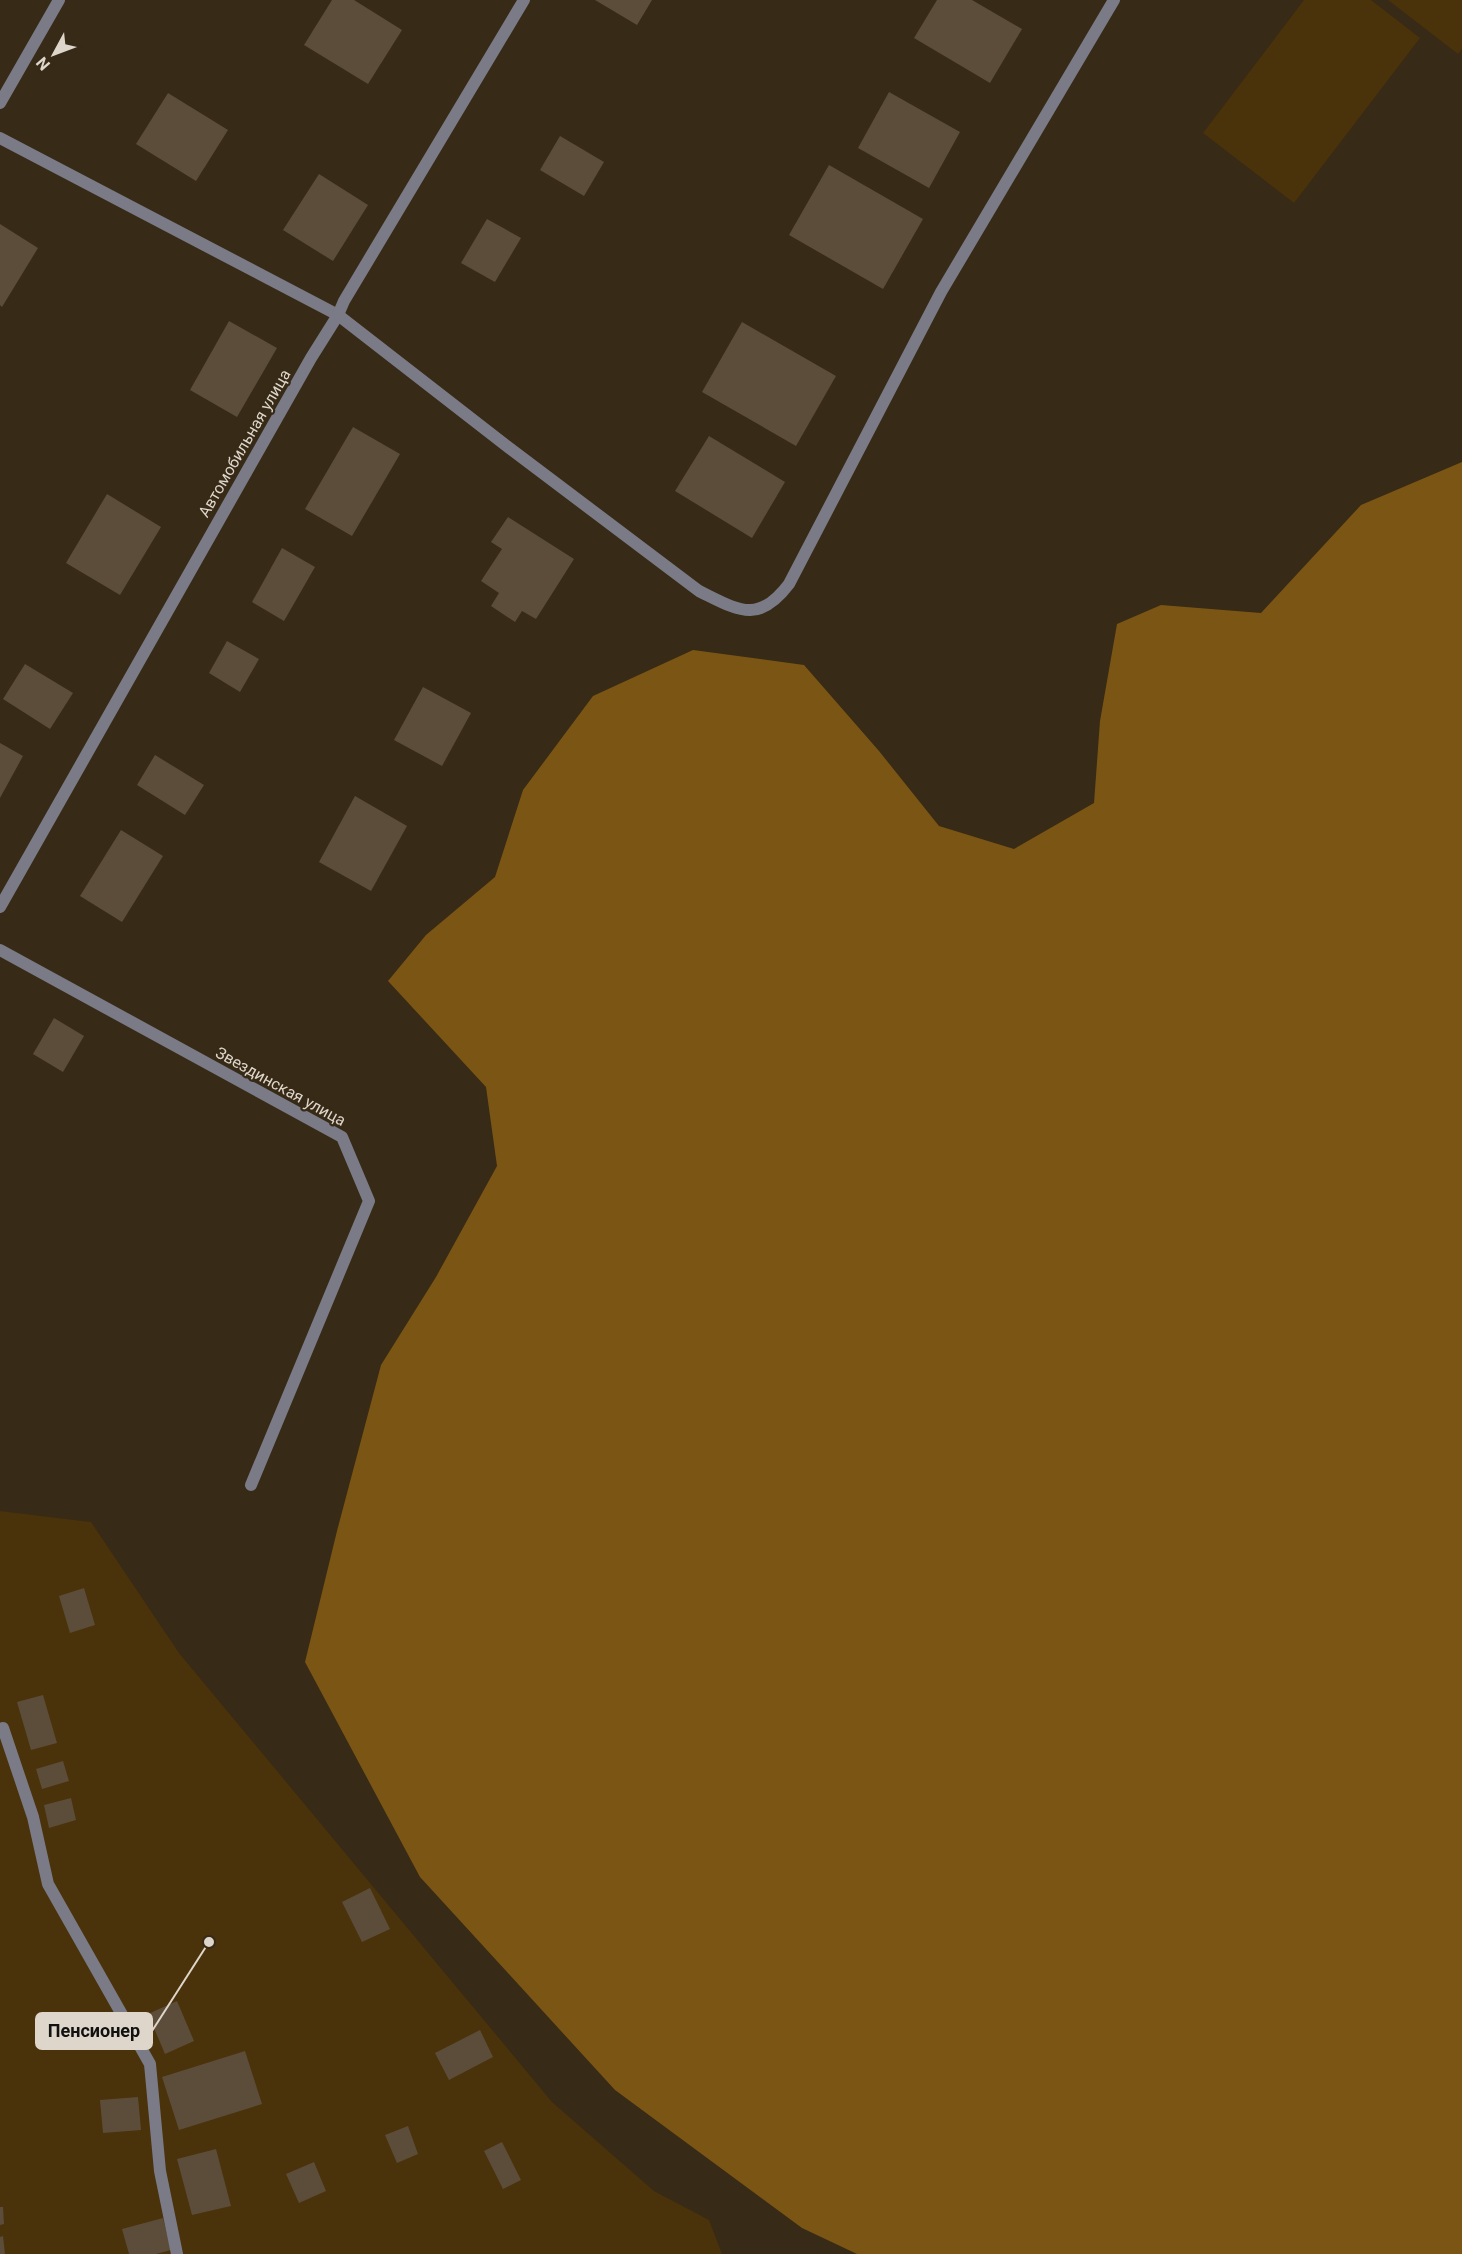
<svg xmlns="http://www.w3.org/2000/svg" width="1462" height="2254" font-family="Roboto,sans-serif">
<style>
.green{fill:#4a320a}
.forest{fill:#7b5513}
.building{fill:#5c4d3a}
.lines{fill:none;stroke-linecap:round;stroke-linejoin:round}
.lane{stroke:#7a7b86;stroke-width:12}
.street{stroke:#7a7b86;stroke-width:12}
.labels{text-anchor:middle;stroke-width:4.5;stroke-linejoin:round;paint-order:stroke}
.street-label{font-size:16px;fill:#dfd6cb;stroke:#372a17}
.leader{fill:none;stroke:#dfd6cb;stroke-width:2}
.callout-dot{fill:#dfd6cb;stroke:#372a17;stroke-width:2}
.callout{fill:#dfd6cb;stroke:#dfd6cb;stroke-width:2}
.callout-label{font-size:18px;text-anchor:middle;font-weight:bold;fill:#111}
</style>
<rect width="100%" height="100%" fill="#372a17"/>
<g class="green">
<polygon points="1304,0 1371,0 1420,38 1294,203 1203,133"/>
<polygon points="1388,0 1462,0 1462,49 1458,54"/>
<polygon points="0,1511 91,1522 179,1653 552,2102 654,2191 709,2220 722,2254 0,2254"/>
</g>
<polygon class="forest" points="1462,462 1462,2254 857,2254 802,2228 615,2090 420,1877 305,1662 337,1531 381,1365 436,1277 497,1166 486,1087 388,981 426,935 495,877 523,790 593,696 693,650 804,665 879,751 939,826 1014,849 1094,803 1100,721 1117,624 1161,605 1261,613 1361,505"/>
<g class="building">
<polygon points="332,0 354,0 402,30 368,84 304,45"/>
<polygon points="595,0 652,0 637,25"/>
<polygon points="937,0 972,0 1022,29 990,83 914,38"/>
<polygon points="889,92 960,132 929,188 858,148"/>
<polygon points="168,93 228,130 196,181 136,144"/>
<polygon points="560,136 604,162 584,196 540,170"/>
<polygon points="829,165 923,219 883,289 789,235"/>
<polygon points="319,174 368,205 333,261 283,230"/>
<polygon points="487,219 521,238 495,282 461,263"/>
<polygon points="0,224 38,248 2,307 0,305"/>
<polygon points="229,321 277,348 237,417 190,390"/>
<polygon points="742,322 836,376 796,446 702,392"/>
<polygon points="353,427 400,454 352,536 305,509"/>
<polygon points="709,436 785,482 752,538 675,491"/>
<polygon points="107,494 161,527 120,595 66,563"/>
<polygon points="508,517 574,559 536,619 522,611 515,622 491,606 499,593 481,581 502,549 491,542"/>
<polygon points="282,548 315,567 284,621 252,602"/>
<polygon points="227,641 259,659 240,692 209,673"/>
<polygon points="25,664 73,693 50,729 3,699"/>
<polygon points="423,687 471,713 442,766 394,740"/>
<polygon points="0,743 23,756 0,798"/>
<polygon points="155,755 204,785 185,815 137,785"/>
<polygon points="355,796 407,826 371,891 319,862"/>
<polygon points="121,830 163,856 122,922 80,896"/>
<polygon points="54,1018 84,1036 63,1072 33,1054"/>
<polygon points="84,1588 95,1625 70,1633 59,1596"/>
<polygon points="43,1695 57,1743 31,1750 17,1702"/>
<polygon points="63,1761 69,1781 42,1789 36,1769"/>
<polygon points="71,1798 76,1820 49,1828 44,1805"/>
<polygon points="370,1888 390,1929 362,1942 342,1902"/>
<polygon points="177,2001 194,2041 165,2054 148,2014"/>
<polygon points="480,2030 493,2057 449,2080 435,2053"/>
<polygon points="245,2051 262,2104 179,2130 162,2077"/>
<polygon points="138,2097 141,2130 103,2133 100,2100"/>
<polygon points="408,2126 418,2154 397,2163 385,2135"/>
<polygon points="502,2142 521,2180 503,2189 484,2151"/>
<polygon points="216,2149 231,2206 192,2215 177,2159"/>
<polygon points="314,2162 326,2191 299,2203 286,2174"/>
<polygon points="0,2207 3,2207 4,2224 0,2225"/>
<polygon points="163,2218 171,2250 156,2254 129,2254 122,2229"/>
<polygon points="3,2236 5,2254 0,2254 0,2237"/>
</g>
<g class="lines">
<g class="lane">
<polyline points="0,138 338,315"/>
<polyline points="3,1728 33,1817 48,1884 150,2064 160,2171 177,2254"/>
</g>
<g class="street">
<polyline points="0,103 59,0"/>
<path d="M338,315L508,447L699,591C738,610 758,625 789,584L941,292L1114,0"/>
<polyline points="0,907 311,358 338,315 344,301 524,0"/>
<polyline points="0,950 342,1137 369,1201 251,1485"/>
</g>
</g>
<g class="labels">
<g class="street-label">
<text transform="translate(244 443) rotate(-60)" y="6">Автомобильная улица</text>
<text transform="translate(281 1086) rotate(29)" y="6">Звездинская улица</text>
</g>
</g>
<path class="leader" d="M209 1942L152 2031"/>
<circle class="callout-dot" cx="209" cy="1942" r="6"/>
<rect class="callout" x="36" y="2013" width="116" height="36" rx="6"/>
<g class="callout-label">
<text x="94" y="2037">Пенсионер</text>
</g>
<g transform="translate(54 54) rotate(229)" stroke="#372a17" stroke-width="4.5" paint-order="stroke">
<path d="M0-4.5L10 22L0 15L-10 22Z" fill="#dfd6cb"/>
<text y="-9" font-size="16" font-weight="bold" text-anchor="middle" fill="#dfd6cb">N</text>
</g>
</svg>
